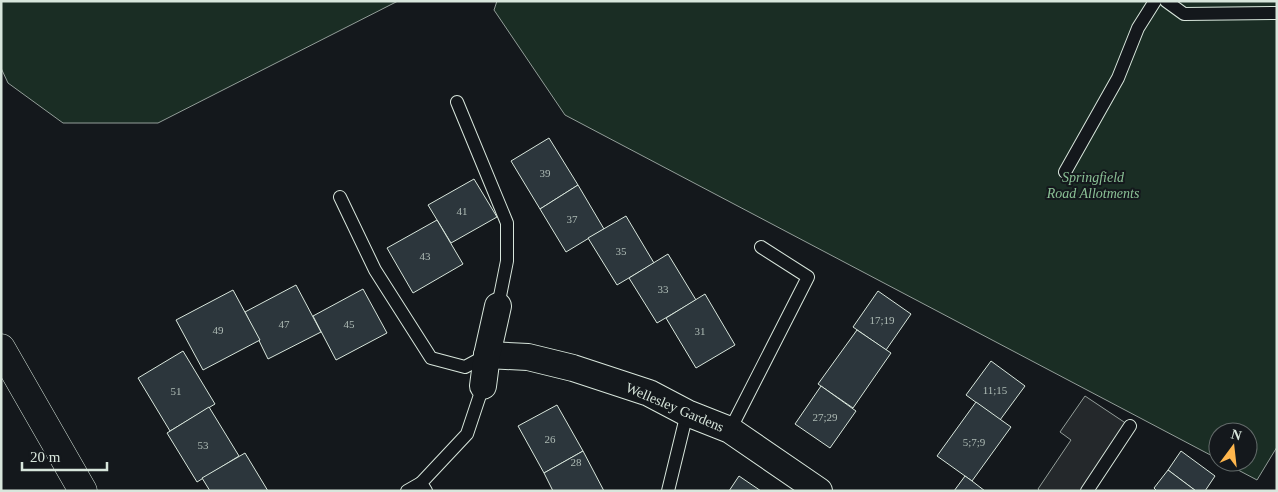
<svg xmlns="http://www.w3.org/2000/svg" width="1278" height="492" font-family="'Times New Roman',serif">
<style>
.green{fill:#1a2d24;stroke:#939e99}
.parking{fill:#24282b;stroke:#939e99}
.building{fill:#2c363c;stroke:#d8e6dc}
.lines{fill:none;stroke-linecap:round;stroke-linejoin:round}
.service-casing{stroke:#d8e6dc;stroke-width:14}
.minor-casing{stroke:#d8e6dc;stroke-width:28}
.tertiary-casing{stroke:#d8e6dc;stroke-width:29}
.service{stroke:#14181c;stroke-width:12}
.minor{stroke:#14181c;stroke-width:26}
.tertiary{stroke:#14181c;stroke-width:28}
.labels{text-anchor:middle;stroke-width:4;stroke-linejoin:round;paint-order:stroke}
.number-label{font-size:11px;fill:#adbab4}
.park-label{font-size:14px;font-style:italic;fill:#8ac095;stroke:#14181c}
.street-label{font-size:14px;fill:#d8e6dc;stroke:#14181c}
</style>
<rect width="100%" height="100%" fill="#14181c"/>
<g class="green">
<polygon points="1,1 398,1 158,123 63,123 8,83 1,68"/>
<polygon points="497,1 1277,1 1277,447 1257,480 1223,462 1248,462 1248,432 1218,432 1218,459 565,115 494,10"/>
</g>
<polygon class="parking" points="1085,396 1130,426 1087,491 1040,491 1038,489 1071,440 1060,432"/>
<g class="building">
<polygon points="549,138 578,185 540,209 511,161"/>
<polygon points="474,179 497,217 451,243 428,205"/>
<polygon points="578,185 604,229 566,252 540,209"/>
<polygon points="626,216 654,263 617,285 588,238"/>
<polygon points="437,220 463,264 413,293 387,248"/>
<polygon points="668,254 696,300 657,323 629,278"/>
<polygon points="296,285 321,332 268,359 245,312"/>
<polygon points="363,289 387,333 336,360 313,316"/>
<polygon points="233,290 260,340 203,370 176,320"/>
<polygon points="878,291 911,314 886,350 853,327"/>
<polygon points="705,294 735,345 696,368 666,318"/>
<polygon points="857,330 891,353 853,408 818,384"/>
<polygon points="183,351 215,404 170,431 138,378"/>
<polygon points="991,361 1025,386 1000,420 966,395"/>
<polygon points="821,386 856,411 830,448 795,424"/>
<polygon points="976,402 1011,427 972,481 937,456"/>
<polygon points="557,405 583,451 544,473 518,426"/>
<polygon points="209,407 239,456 197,482 167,433"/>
<polygon points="583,451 604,491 553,491 544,473"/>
<polygon points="1181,451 1215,476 1205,491 1196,491 1168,470"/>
<polygon points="245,453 268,491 210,491 202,478"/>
<polygon points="1168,470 1196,491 1157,491 1154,488"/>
<polygon points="739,476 761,491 729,491"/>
<polygon points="965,476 972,481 985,491 954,491"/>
</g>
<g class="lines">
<g class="service-casing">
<g id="service">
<polyline points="1166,1 1184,14 1277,13"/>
<polyline points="457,102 507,223 507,261 498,306"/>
<polyline points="1065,172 1118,78 1138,28 1155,1"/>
<polyline points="340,197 375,270 431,358 465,367 487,355"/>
<polyline points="730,430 808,277 761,247"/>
<polyline points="407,491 421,483"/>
<polyline points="426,491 421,483 467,434 483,386"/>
<polyline points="668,491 687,413"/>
<polyline points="1087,491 1130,426"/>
</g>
</g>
<g class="minor-casing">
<g id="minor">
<polyline points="487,355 528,357 573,368 649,393 687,413 730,430 819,491"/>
<polyline points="483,386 487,355 498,306"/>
</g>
</g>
<g class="tertiary-casing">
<polyline id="tertiary" points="1,348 83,491"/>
</g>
<use href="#service" class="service"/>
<use href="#minor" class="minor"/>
<use href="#tertiary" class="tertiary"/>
</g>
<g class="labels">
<g class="number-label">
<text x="545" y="177">39</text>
<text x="462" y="215">41</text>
<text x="572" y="223">37</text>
<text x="621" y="255">35</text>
<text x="425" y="260">43</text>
<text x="663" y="293">33</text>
<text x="882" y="324">17;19</text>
<text x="284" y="328">47</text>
<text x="349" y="328">45</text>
<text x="218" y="334">49</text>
<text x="700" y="335">31</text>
<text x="995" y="394">11;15</text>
<text x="176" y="395">51</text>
<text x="825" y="421">27;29</text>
<text x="550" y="443">26</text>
<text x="974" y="446">5;7;9</text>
<text x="203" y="449">53</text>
<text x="576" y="466">28</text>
</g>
<g class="park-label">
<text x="1093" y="182">Springfield<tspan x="1093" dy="16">Road Allotments</tspan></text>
</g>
<g class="street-label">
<text transform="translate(675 407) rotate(23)" y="5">Wellesley Gardens</text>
</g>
</g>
<rect width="1278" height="492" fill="none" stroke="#d8e6dc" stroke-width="5"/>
<g transform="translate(1233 447) rotate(15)"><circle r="24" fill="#14181c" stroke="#626a69"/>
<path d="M0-4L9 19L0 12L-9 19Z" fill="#ffb74d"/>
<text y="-8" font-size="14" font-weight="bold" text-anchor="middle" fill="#d8e6dc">N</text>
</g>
<path d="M22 462v8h85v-8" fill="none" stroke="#d8e6dc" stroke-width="2.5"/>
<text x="30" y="462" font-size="15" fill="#d8e6dc" stroke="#14181c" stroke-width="4" paint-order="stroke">20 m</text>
</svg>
